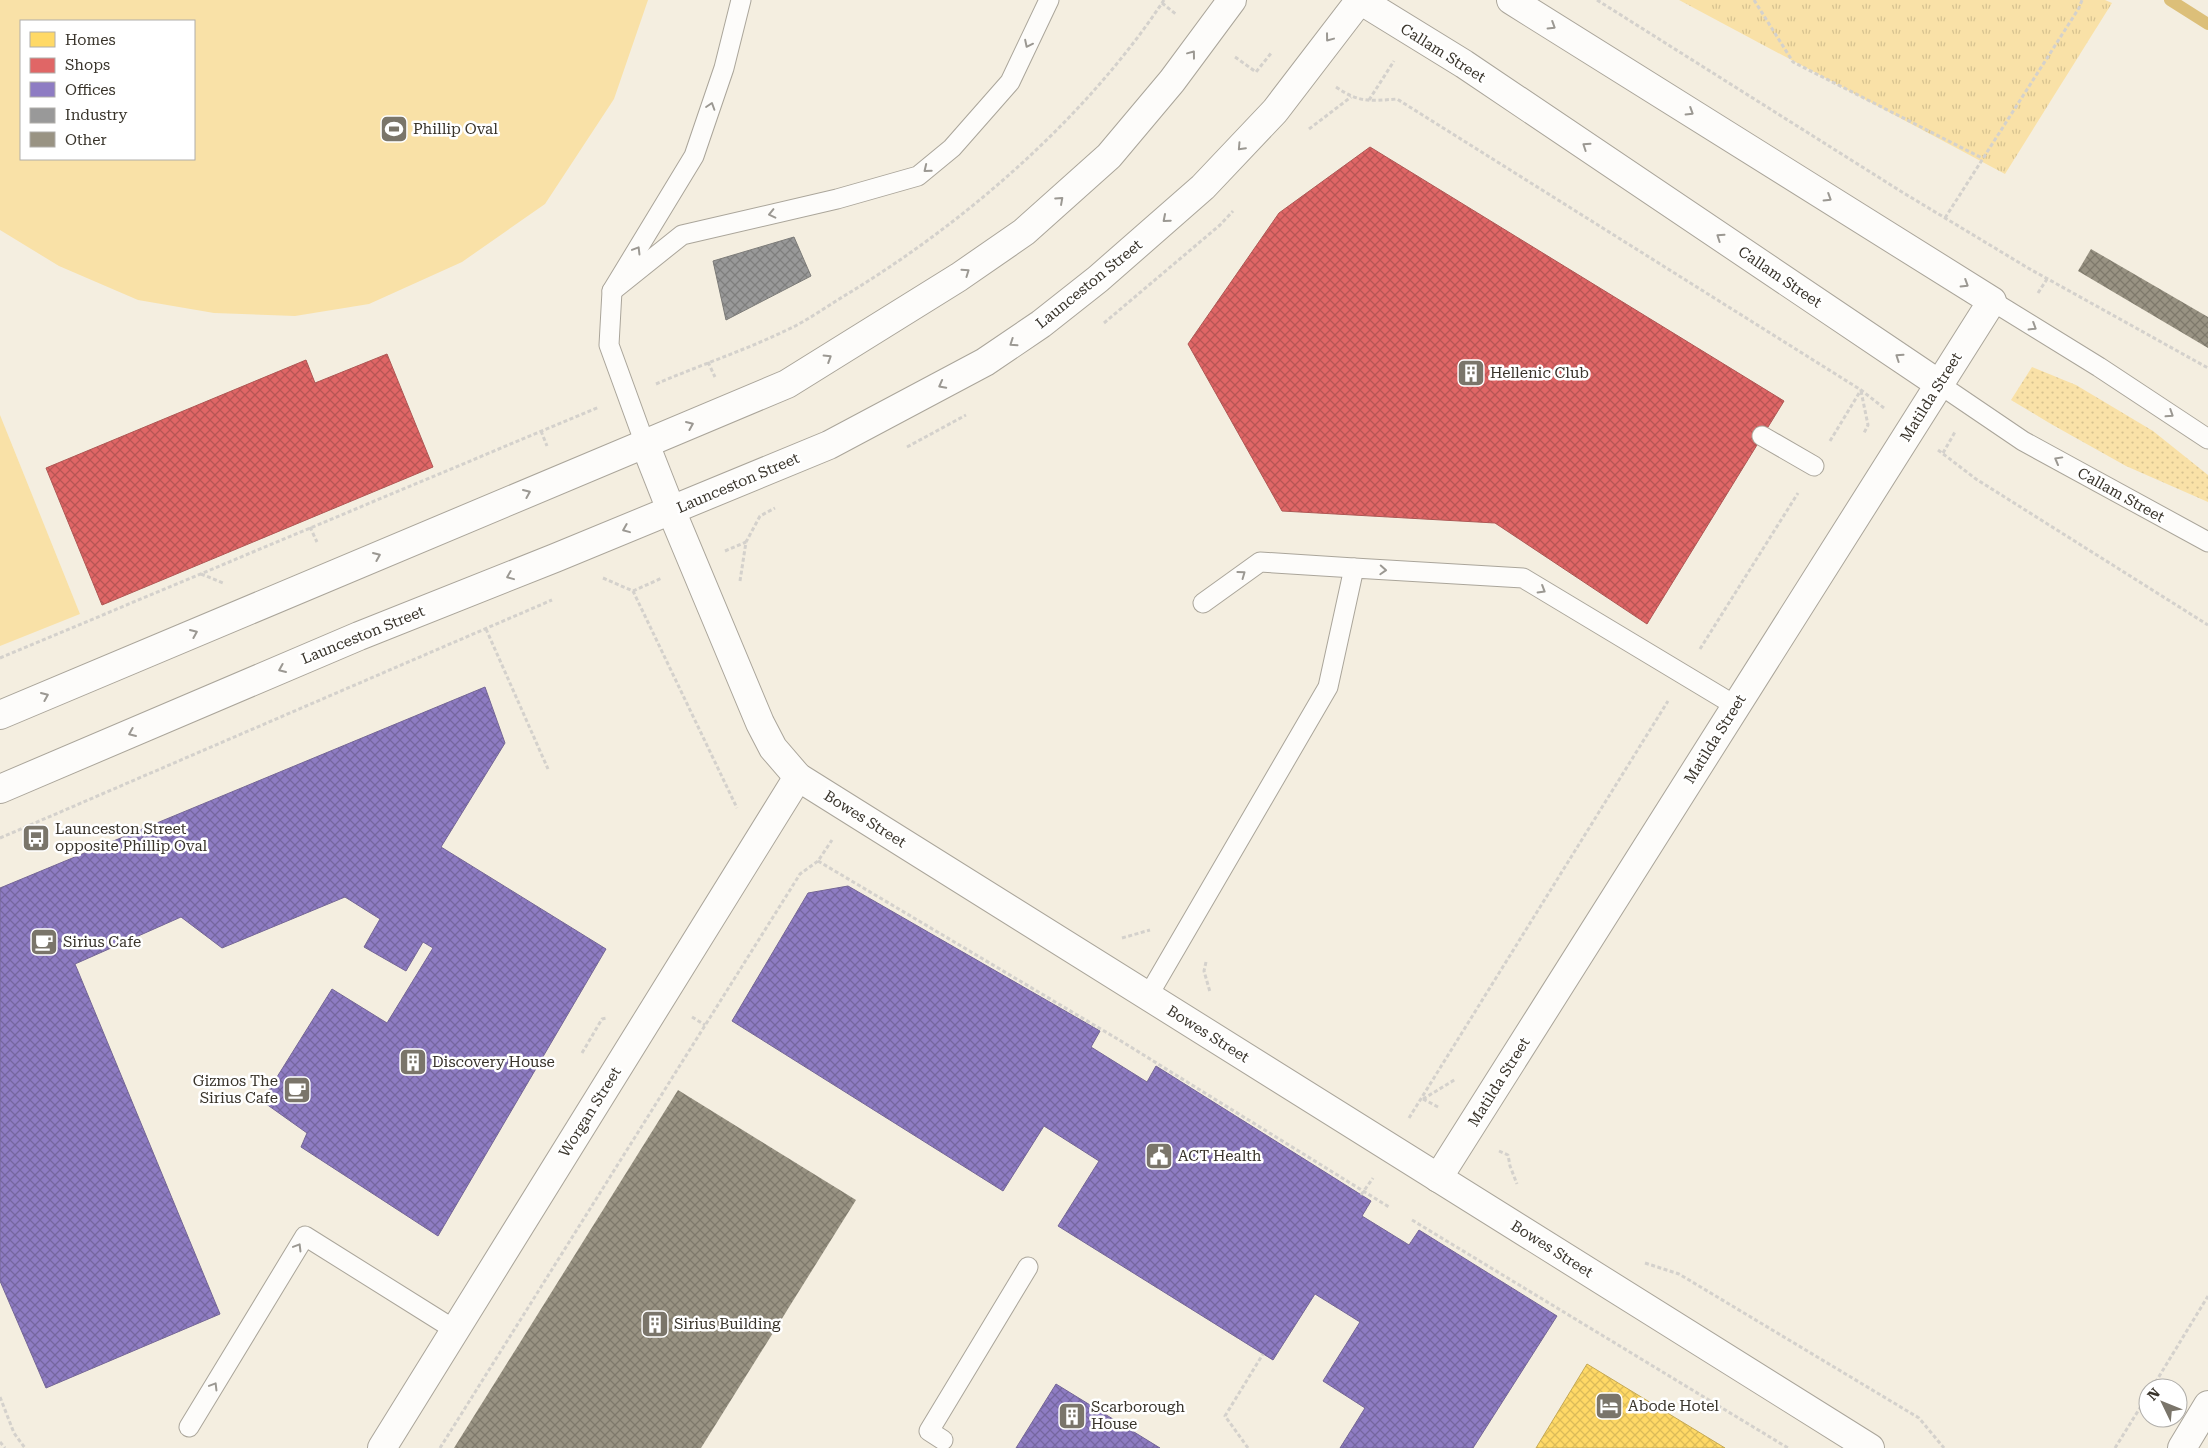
<svg xmlns="http://www.w3.org/2000/svg" width="2208" height="1448" font-family="'Roboto Serif',serif">
<style>
.grass{fill:url(#grass-tufts)}
.garden{fill:url(#garden-dots)}
.pitch{fill:#f9e1a7;fill-rule:evenodd}
.homes{fill:url(#homes-cross-hatch);stroke:#c4a854}
.shops{fill:url(#shops-cross-hatch);stroke:#ae5754}
.offices{fill:url(#offices-cross-hatch);stroke:#746695}
.industry{fill:url(#industry-cross-hatch);stroke:#7c7b78}
.lines{fill:none;stroke-linecap:round;stroke-linejoin:round}
.stream{stroke:#dcbf79;stroke-width:12}
.building{fill:url(#building-cross-hatch)}
.service-casing{stroke:#aaa59a;stroke-width:21}
.minor-casing{stroke:#aaa59a;stroke-width:30}
.secondary-casing{stroke:#aaa59a;stroke-width:30}
.path{stroke:#d4d1cc;stroke-width:3;stroke-dasharray:4 2.5;stroke-linecap:butt}
.service{stroke:#fdfcfa;stroke-width:19}
.minor{stroke:#fdfcfa;stroke-width:28}
.secondary{stroke:#fdfcfa;stroke-width:28}
.oneway{stroke:#9b9892}
.labels{text-anchor:middle;stroke-width:5;stroke-linejoin:round;paint-order:stroke}
.street-label{font-size:15px;fill:#39342b;stroke:#fff}
.poi-label{font-size:15px;fill:#39342b;stroke:#fff;text-anchor:start}
</style>
<defs>
<pattern id="grass-tufts" width="24" height="20" patternUnits="userSpaceOnUse" patternTransform="scale(1.25)"><rect width="24" height="20" fill="#f9e1a7"/><path d="M3 7l-1-3M5 7V3M7 7l1-3M15 17l-1-3M17 17v-4M19 17l1-3" fill="none" stroke="#d6c290"/></pattern>
<pattern id="garden-dots" width="8" height="8" patternUnits="userSpaceOnUse" patternTransform="scale(1.25)"><rect width="8" height="8" fill="#f9e1a7"/><path d="M2 2h.1M6 6h.1" fill="none" stroke="#d6c290" stroke-width="1.8" stroke-linecap="round"/></pattern>
<pattern id="homes-cross-hatch" width="8" height="8" patternUnits="userSpaceOnUse" patternTransform="scale(1.25)"><rect width="8" height="8" fill="#ffd966"/><path d="M0 0l8 8M0 8l8-8" fill="none" stroke="#dbbb59"/></pattern>
<pattern id="shops-cross-hatch" width="8" height="8" patternUnits="userSpaceOnUse" patternTransform="scale(1.25)"><rect width="8" height="8" fill="#e06666"/><path d="M0 0l8 8M0 8l8-8" fill="none" stroke="#b75554"/></pattern>
<pattern id="offices-cross-hatch" width="8" height="8" patternUnits="userSpaceOnUse" patternTransform="scale(1.25)"><rect width="8" height="8" fill="#8e7cc3"/><path d="M0 0l8 8M0 8l8-8" fill="none" stroke="#75669f"/></pattern>
<pattern id="industry-cross-hatch" width="8" height="8" patternUnits="userSpaceOnUse" patternTransform="scale(1.25)"><rect width="8" height="8" fill="#999"/><path d="M0 0l8 8M0 8l8-8" fill="none" stroke="#7e7e7d"/></pattern>
<pattern id="building-cross-hatch" width="8" height="8" patternUnits="userSpaceOnUse" patternTransform="scale(1.25)"><rect width="8" height="8" fill="#999383"/><path d="M0 0l8 8M0 8l8-8" fill="none" stroke="#7e796b"/></pattern>
</defs>
<rect width="100%" height="100%" fill="#f4eee0"/>
<polygon class="grass" points="1679,0 2105,0 2112,3 2005,174"/>
<polygon class="garden" points="2032,367 2076,385 2153,431 2208,475 2208,502 2126,466 2051,424 2011,400"/>
<g class="pitch">
<path d="M0,0H648L614,99L545,204L462,262L369,304L295,316L214,313L138,300L59,266L0,230ZM21,21H194V159H21Z"/>
<polygon points="0,415 80,614 0,646"/>
</g>
<polygon class="homes" points="1587,1364 1725,1448 1536,1448"/>
<g class="shops">
<polygon points="1370,147 1784,401 1647,624 1495,523 1282,511 1188,344 1279,213"/>
<polygon points="387,354 433,467 102,605 46,468 306,360 315,383"/>
</g>
<g class="offices">
<polygon points="485,687 505,743 441,847 606,949 438,1236 301,1147 307,1133 262,1101 332,989 387,1023 433,948 423,942 406,971 364,947 380,919 345,897 222,948 181,917 75,964 220,1314 46,1388 0,1281 0,888"/>
<polygon points="848,886 1100,1031 1091,1047 1147,1082 1156,1066 1371,1201 1362,1216 1409,1245 1419,1230 1557,1316 1473,1448 1340,1448 1365,1408 1323,1381 1360,1322 1315,1294 1273,1360 1058,1226 1099,1161 1044,1126 1003,1191 732,1021 808,893"/>
<polygon points="1056,1384 1160,1448 1016,1448"/>
</g>
<polygon class="industry" points="794,237 811,276 726,320 713,261"/>
<g class="lines">
<polyline class="stream" points="2170,0 2208,24"/>
</g>
<g class="building">
<polygon points="2091,249 2208,317 2208,348 2078,271"/>
<polygon points="678,1090 856,1200 701,1448 454,1448"/>
</g>
<g class="lines">
<g class="service-casing">
<g id="service">
<polyline points="612,291 682,235 837,199 918,176 952,148 1010,82 1049,0"/>
<polyline points="1992,301 2099,367 2208,439"/>
<polyline points="1939,384 2023,441 2208,542"/>
<polyline points="1762,436 1814,466"/>
<polyline points="645,444 609,345 612,291 694,156 724,68 741,0"/>
<polyline points="1203,603 1260,562 1354,568"/>
<polyline points="1148,996 1328,687 1354,568 1523,578 1736,706"/>
<polyline points="189,1427 305,1236 455,1330"/>
<polyline points="943,1440 929,1431 1028,1267"/>
</g>
</g>
<g class="minor-casing">
<g id="minor">
<polyline points="1360,0 1464,64 1939,384"/>
<polyline points="671,510 760,723 773,748 798,777 1870,1448"/>
<polyline points="1438,1178 1992,301 1511,0"/>
<polyline points="382,1448 798,777"/>
<polyline points="2182,1448 2208,1405"/>
</g>
</g>
<g class="secondary-casing">
<g id="secondary">
<polyline points="645,444 671,510"/>
<polyline points="0,715 787,384 959,277 1024,232 1109,156 1172,81 1232,0"/>
<polyline points="0,789 359,636 555,558 829,445 985,362 1041,324 1098,279 1203,187 1275,111 1360,0"/>
</g>
</g>
<g class="path">
<polyline points="1597,0 1902,192 2028,268 2208,368"/>
<polyline points="1754,0 1793,62 1982,158"/>
<polyline points="1162,3 1177,15"/>
<polyline points="1235,57 1256,72 1272,52"/>
<path d="M1336,87C1359,103 1370,101 1397,99L1861,390L1884,408"/>
<polyline points="1369,100 1394,61"/>
<polyline points="1309,129 1351,97"/>
<polyline points="1945,218 2079,8 2082,0"/>
<polyline points="2038,293 2047,279"/>
<polyline points="1104,323 1220,225 1233,211"/>
<polyline points="708,362 715,377"/>
<path d="M656,384C700,365 746,350 789,329C808,320 826,307 844,296C965,223 1086,118 1164,0"/>
<polyline points="1861,391 1868,425 1864,433"/>
<polyline points="541,431 547,446"/>
<polyline points="1830,441 1861,390"/>
<polyline points="907,447 966,415"/>
<polyline points="1938,450 1976,479 2208,625"/>
<polyline points="1943,453 1955,432"/>
<polyline points="310,527 317,542"/>
<polyline points="725,551 746,542"/>
<polyline points="201,574 223,583"/>
<polyline points="603,578 633,591 737,808"/>
<polyline points="740,581 746,542 760,516 775,508"/>
<polyline points="633,591 662,578"/>
<polyline points="486,629 548,769"/>
<polyline points="1700,649 1798,493"/>
<polyline points="0,658 599,407"/>
<polyline points="0,838 552,600"/>
<polyline points="818,861 1121,1041 1389,1207"/>
<polyline points="1122,938 1150,930"/>
<polyline points="1206,962 1204,971 1210,992"/>
<polyline points="692,1017 705,1025"/>
<polyline points="582,1053 602,1019 607,1018"/>
<polyline points="1423,1099 1456,1079"/>
<polyline points="1423,1099 1440,1108"/>
<polyline points="1409,1118 1668,701"/>
<polyline points="1499,1151 1508,1155 1510,1166 1517,1184"/>
<polyline points="1361,1195 1373,1178"/>
<polyline points="1412,1220 1788,1448"/>
<polyline points="1645,1263 1679,1274 1919,1418 1944,1448"/>
<polyline points="2152,1388 2208,1296"/>
<polyline points="0,1397 14,1433 25,1448"/>
<polyline points="0,1442 5,1448"/>
<polyline points="440,1448 800,874 818,861 832,840"/>
<polyline points="1248,1448 1225,1416 1263,1354"/>
<polyline points="2115,1448 2148,1395"/>
</g>
<use href="#service" class="service"/>
<use href="#minor" class="minor"/>
<use href="#secondary" class="secondary"/>
</g>
<defs><path id="oneway-chevron" d="M-2-3.5L2.5 0L-2 3.5" fill="none" stroke-width="1.6" stroke-linecap="round" stroke-linejoin="round" transform="scale(1.25)"/></defs>
<g class="oneway">
<use href="#oneway-chevron" transform="translate(1552 26) rotate(32)"/>
<use href="#oneway-chevron" transform="translate(1329 38) rotate(127)"/>
<use href="#oneway-chevron" transform="translate(1028 44) rotate(116)"/>
<use href="#oneway-chevron" transform="translate(1192 54) rotate(-53)"/>
<use href="#oneway-chevron" transform="translate(711 106) rotate(-72)"/>
<use href="#oneway-chevron" transform="translate(1690 112) rotate(32)"/>
<use href="#oneway-chevron" transform="translate(1586 146) rotate(-146)"/>
<use href="#oneway-chevron" transform="translate(1241 147) rotate(133)"/>
<use href="#oneway-chevron" transform="translate(927 169) rotate(141)"/>
<use href="#oneway-chevron" transform="translate(1828 198) rotate(32)"/>
<use href="#oneway-chevron" transform="translate(1060 200) rotate(-42)"/>
<use href="#oneway-chevron" transform="translate(772 214) rotate(167)"/>
<use href="#oneway-chevron" transform="translate(1166 219) rotate(139)"/>
<use href="#oneway-chevron" transform="translate(1720 237) rotate(-146)"/>
<use href="#oneway-chevron" transform="translate(637 250) rotate(-59)"/>
<use href="#oneway-chevron" transform="translate(966 272) rotate(-35)"/>
<use href="#oneway-chevron" transform="translate(1965 284) rotate(32)"/>
<use href="#oneway-chevron" transform="translate(2033 327) rotate(32)"/>
<use href="#oneway-chevron" transform="translate(1013 343) rotate(146)"/>
<use href="#oneway-chevron" transform="translate(1899 357) rotate(-146)"/>
<use href="#oneway-chevron" transform="translate(828 358) rotate(-32)"/>
<use href="#oneway-chevron" transform="translate(942 385) rotate(152)"/>
<use href="#oneway-chevron" transform="translate(2170 414) rotate(33)"/>
<use href="#oneway-chevron" transform="translate(690 425) rotate(-23)"/>
<use href="#oneway-chevron" transform="translate(2058 460) rotate(-151)"/>
<use href="#oneway-chevron" transform="translate(527 493) rotate(-23)"/>
<use href="#oneway-chevron" transform="translate(626 529) rotate(158)"/>
<use href="#oneway-chevron" transform="translate(377 556) rotate(-23)"/>
<use href="#oneway-chevron" transform="translate(1383 570) rotate(3)"/>
<use href="#oneway-chevron" transform="translate(1242 574) rotate(-36)"/>
<use href="#oneway-chevron" transform="translate(510 576) rotate(158)"/>
<use href="#oneway-chevron" transform="translate(1542 590) rotate(31)"/>
<use href="#oneway-chevron" transform="translate(194 633) rotate(-23)"/>
<use href="#oneway-chevron" transform="translate(282 669) rotate(157)"/>
<use href="#oneway-chevron" transform="translate(45 696) rotate(-23)"/>
<use href="#oneway-chevron" transform="translate(132 733) rotate(157)"/>
<use href="#oneway-chevron" transform="translate(298 1247) rotate(-59)"/>
<use href="#oneway-chevron" transform="translate(214 1386) rotate(-59)"/>
</g>
<defs>
<g id="stadium-square" transform="scale(1.4375)"><rect x="-9" y="-9" width="18" height="18" rx="4" fill="#7a756a" stroke="#fff"/><path d="M0-5a6.5 5 0 1 0 0 10a6.5 5 0 1 0 0-10ZM-3.5-1.8h7v3.6h-7Z" fill="#fff"/></g>
<g id="building-square" transform="scale(1.4375)"><rect x="-9" y="-9" width="18" height="18" rx="4" fill="#7a756a" stroke="#fff"/><path d="M-4-6H4V6H1V3H-1V6H-4ZM-2.5-4.3h1.7v1.8h-1.7ZM.8-4.3h1.7v1.8H.8ZM-2.5-1h1.7V.8h-1.7ZM.8-1h1.7V.8H.8Z" fill="#fff"/></g>
<g id="bus-square" transform="scale(1.4375)"><rect x="-9" y="-9" width="18" height="18" rx="4" fill="#7a756a" stroke="#fff"/><path d="M-5-6H5V4H4V6H2V4H-2V6H-4V4H-5ZM-3.5-4V0h7V-4ZM-3.5 1.2v1.5H-2V1.2ZM2 1.2v1.5H3.5V1.2Z" fill="#fff"/></g>
<g id="cafe-square" transform="scale(1.4375)"><rect x="-9" y="-9" width="18" height="18" rx="4" fill="#7a756a" stroke="#fff"/><path d="M-5.5-4.5H6V0H3Q3 3.5 0 3.5H-2.5Q-5.5 3.5-5.5 0ZM3-3.2v2h1.7v-2ZM-6 4.5H4V6H-6Z" fill="#fff"/></g>
<g id="civic-square" transform="scale(1.4375)"><rect x="-9" y="-9" width="18" height="18" rx="4" fill="#7a756a" stroke="#fff"/><path d="M-.6-6.5H3V-4.5H.6V-3L4-1V1h2V6H-6V1h2V-1L-.6-3ZM-1.2 2.5V6h2.4V2.5Z" fill="#fff"/></g>
<g id="hotel-square" transform="scale(1.4375)"><rect x="-9" y="-9" width="18" height="18" rx="4" fill="#7a756a" stroke="#fff"/><path d="M-6-4.5h1.5V1H6V5H4.5V3h-9V5H-6ZM-4 0a1.8 1.8 0 1 1 3.6 0ZM.5 0V-2.5h3Q6-2.5 6 0Z" fill="#fff"/></g>
</defs>
<g fill-rule="evenodd">
<use href="#stadium-square" x="394" y="129"/>
<use href="#building-square" x="1471" y="373"/>
<use href="#bus-square" x="36" y="838"/>
<use href="#cafe-square" x="44" y="942"/>
<use href="#building-square" x="413" y="1062"/>
<use href="#cafe-square" x="297" y="1090"/>
<use href="#civic-square" x="1159" y="1156"/>
<use href="#building-square" x="655" y="1324"/>
<use href="#hotel-square" x="1609" y="1406"/>
<use href="#building-square" x="1072" y="1416"/>
</g>
<g class="labels">
<g class="street-label">
<text transform="translate(1443 53) rotate(32)" y="5">Callam Street</text>
<text transform="translate(1780 277) rotate(34)" y="5">Callam Street</text>
<text transform="translate(1089 284) rotate(-39)" y="5">Launceston Street</text>
<text transform="translate(1931 397) rotate(-58)" y="5">Matilda Street</text>
<text transform="translate(738 483) rotate(-23)" y="5">Launceston Street</text>
<text transform="translate(2121 495) rotate(29)" y="5">Callam Street</text>
<text transform="translate(363 635) rotate(-22)" y="5">Launceston Street</text>
<text transform="translate(1715 739) rotate(-58)" y="5">Matilda Street</text>
<text transform="translate(865 819) rotate(32)" y="5">Bowes Street</text>
<text transform="translate(1208 1034) rotate(32)" y="5">Bowes Street</text>
<text transform="translate(1499 1082) rotate(-58)" y="5">Matilda Street</text>
<text transform="translate(590 1112) rotate(-58)" y="5">Worgan Street</text>
<text transform="translate(1552 1249) rotate(32)" y="5">Bowes Street</text>
</g>
<g class="poi-label">
<text x="413" y="134">Phillip Oval</text>
<text x="1490" y="378">Hellenic Club</text>
<text x="55" y="834">Launceston Street<tspan x="55" dy="17">opposite Phillip Oval</tspan></text>
<text x="63" y="947">Sirius Cafe</text>
<text x="432" y="1067">Discovery House</text>
<text x="278" y="1086" text-anchor="end">Gizmos The<tspan x="278" dy="17">Sirius Cafe</tspan></text>
<text x="1178" y="1161">ACT Health</text>
<text x="674" y="1329">Sirius Building</text>
<text x="1628" y="1411">Abode Hotel</text>
<text x="1091" y="1412">Scarborough<tspan x="1091" dy="17">House</tspan></text>
</g>
</g>
<rect x="20" y="20" width="175" height="140" fill="#ffffff" stroke="#b0aeaa"/>
<rect x="30" y="32" width="25" height="15" fill="#ffd966" stroke="#b0aeaa"/>
<text x="65" y="45" font-size="15" fill="#39342b">Homes</text>
<rect x="30" y="58" width="25" height="15" fill="#e06666" stroke="#b0aeaa"/>
<text x="65" y="70" font-size="15" fill="#39342b">Shops</text>
<rect x="30" y="82" width="25" height="15" fill="#8e7cc3" stroke="#b0aeaa"/>
<text x="65" y="95" font-size="15" fill="#39342b">Offices</text>
<rect x="30" y="108" width="25" height="15" fill="#999999" stroke="#b0aeaa"/>
<text x="65" y="120" font-size="15" fill="#39342b">Industry</text>
<rect x="30" y="132" width="25" height="15" fill="#999383" stroke="#b0aeaa"/>
<text x="65" y="145" font-size="15" fill="#39342b">Other</text>
<g transform="translate(2163 1403) rotate(313)"><circle r="24" fill="#ffffff" stroke="#b0aeaa"/>
<path d="M0-4L9 19L0 12L-9 19Z" fill="#7a756a"/>
<text y="-8" font-size="14" font-weight="bold" text-anchor="middle" fill="#39342b">N</text>
</g>
</svg>
